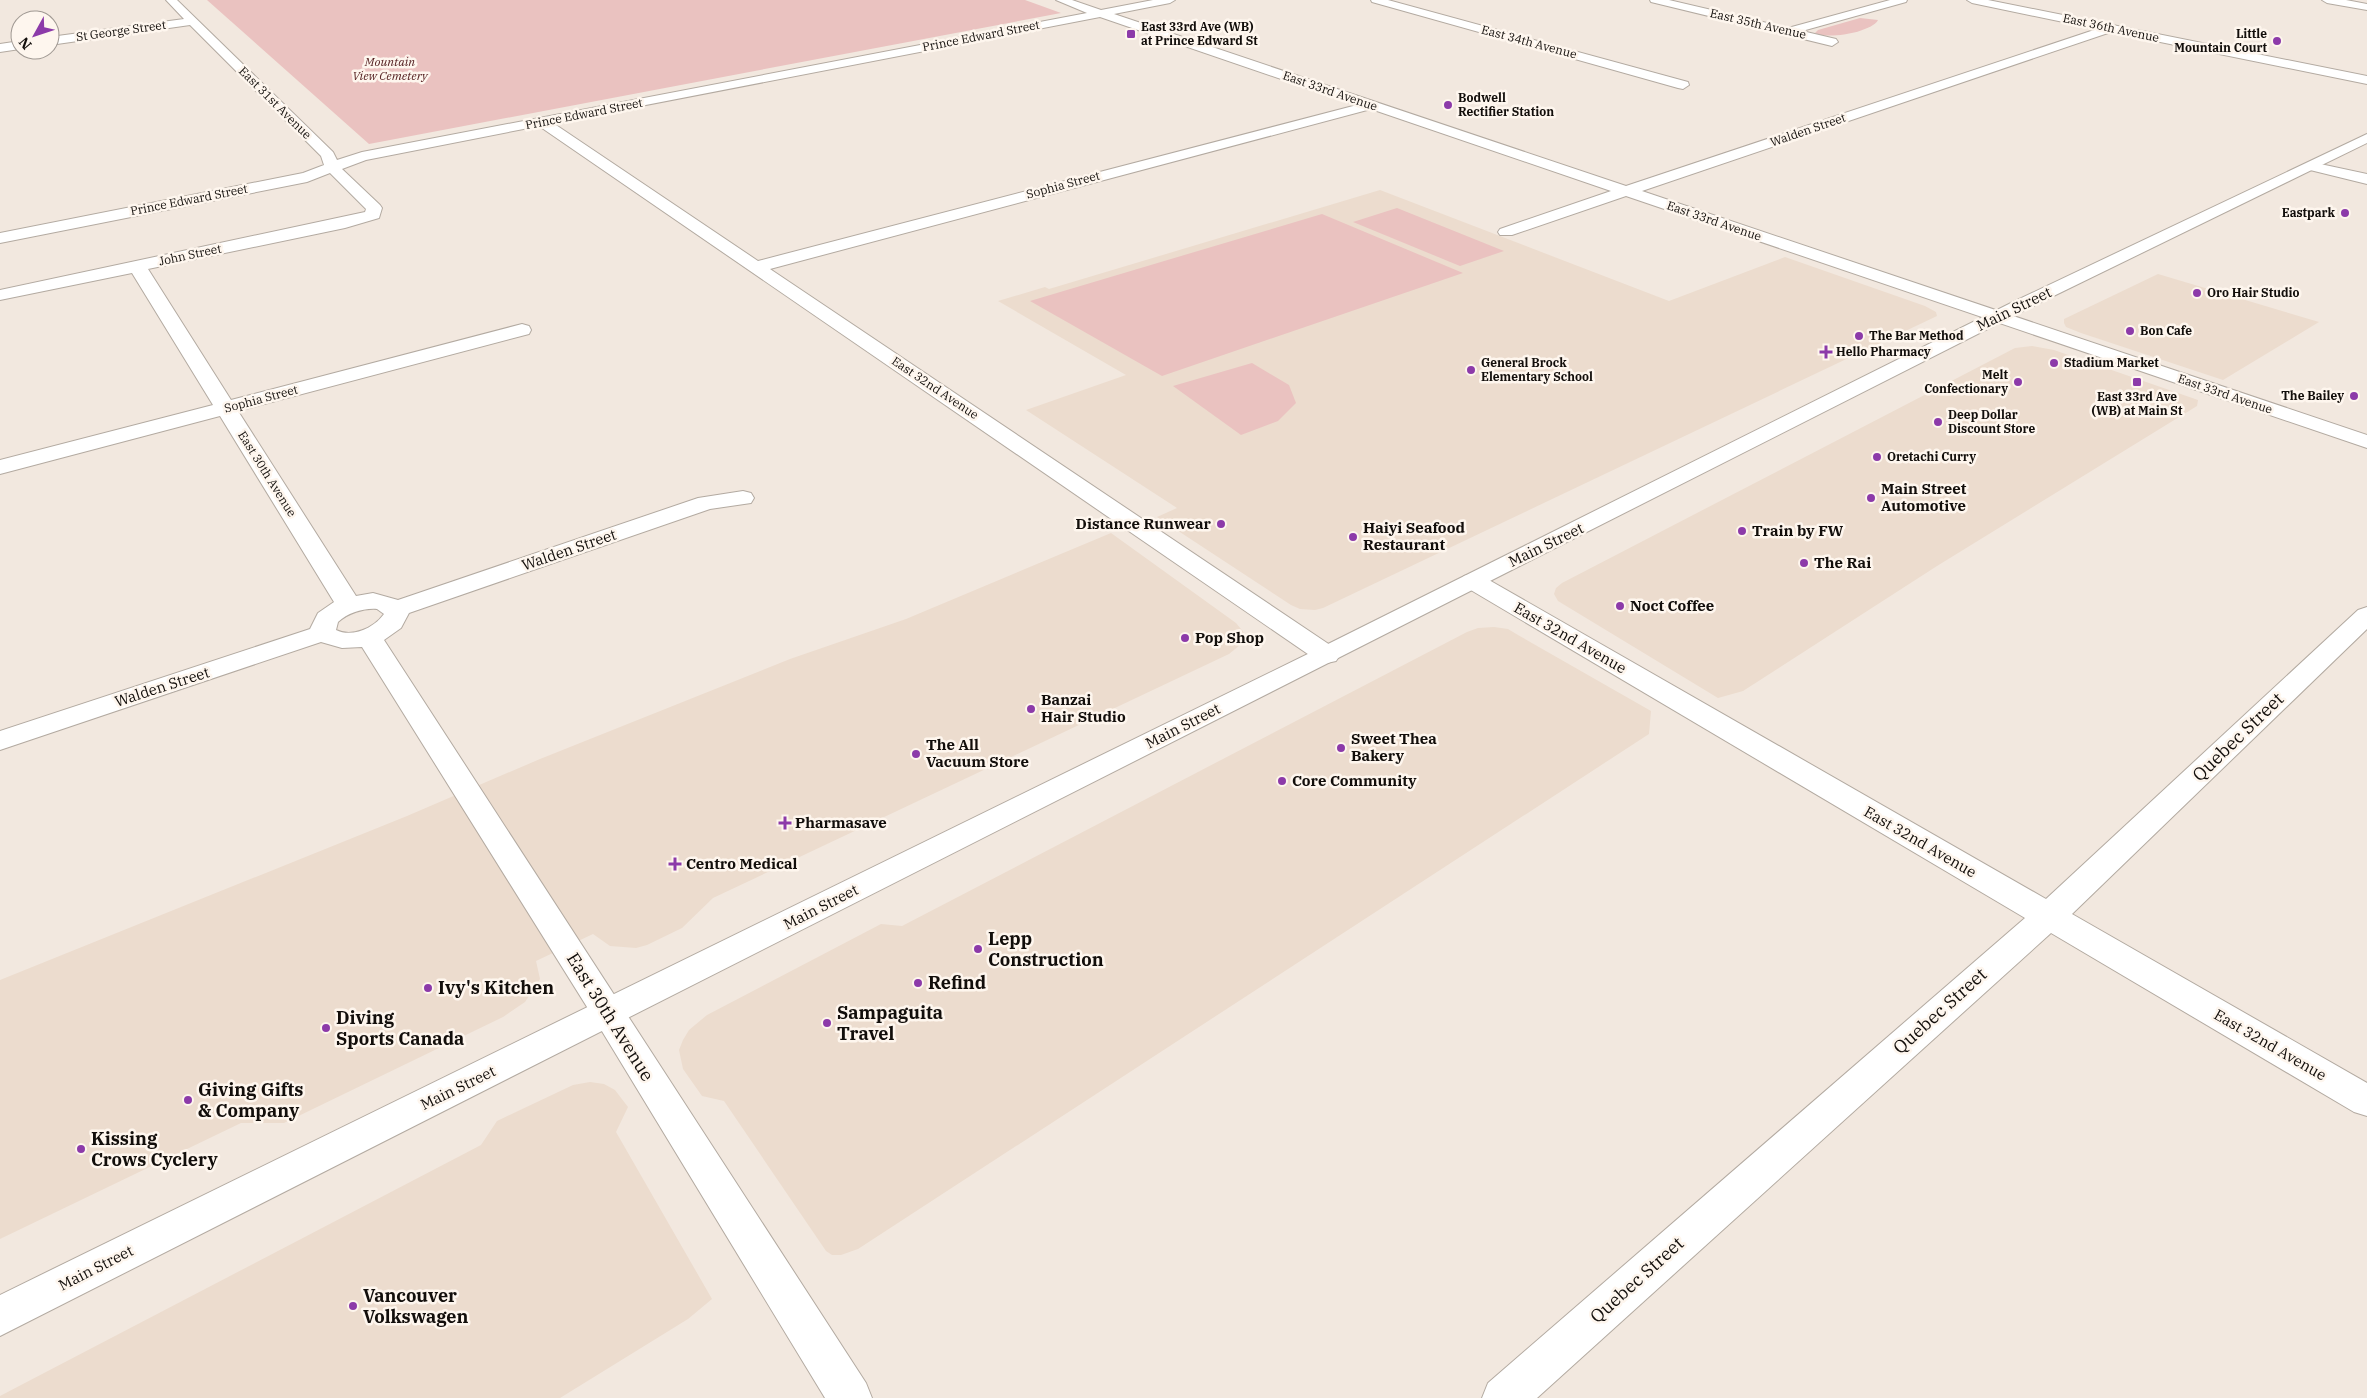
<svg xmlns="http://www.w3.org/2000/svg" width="2367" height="1398" font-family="'IBM Plex Serif',serif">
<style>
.built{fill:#ecdcce}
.green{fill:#eac2c0}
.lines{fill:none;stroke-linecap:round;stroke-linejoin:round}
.minor-casing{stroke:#b3aaa1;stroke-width:2}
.major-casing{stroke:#b3aaa1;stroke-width:2}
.minor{fill:#fff;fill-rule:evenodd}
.major{fill:#fff;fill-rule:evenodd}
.poi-dot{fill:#8c3aa9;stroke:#fef6ee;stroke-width:2}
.labels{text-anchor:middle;stroke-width:5;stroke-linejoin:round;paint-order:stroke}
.far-street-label{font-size:12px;fill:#120e0b;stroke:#fef6ee}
.far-poi-label{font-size:12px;font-weight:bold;fill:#120e0b;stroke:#fef6ee;text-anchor:start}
.far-park-label{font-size:12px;font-style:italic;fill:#552122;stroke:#fef6ee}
.street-label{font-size:15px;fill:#120e0b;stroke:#fef6ee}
.poi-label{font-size:15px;font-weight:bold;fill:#120e0b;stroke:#fef6ee;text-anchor:start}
.near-street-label{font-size:18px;fill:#120e0b;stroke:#fef6ee}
.near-poi-label{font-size:18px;font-weight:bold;fill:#120e0b;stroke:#fef6ee;text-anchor:start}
</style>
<rect width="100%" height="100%" fill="#f2e8df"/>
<g class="built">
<polygon points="1380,190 1669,301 1785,257 1925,306 1936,312 1937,316 1323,608 1315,610 1300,609 1291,605 1157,517 1177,508 1026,410 1126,375 998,301 1045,287 1049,289"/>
<polygon points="2158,274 2319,322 2223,380 2081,333 2066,327 2064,323 2064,319"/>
<polygon points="2032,346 2054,350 2198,400 2197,406 1937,566 1743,691 1718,698 1558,601 1554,594 1556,588 1562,583 2015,348"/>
<polygon points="1111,533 1236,623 1246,635 1245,641 1229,654 713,898 682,928 647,945 636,948 610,946 593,934 536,961 540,979 533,990 525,1002 503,1017 284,1123 241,1123 0,1239 0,980 407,816 540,759 790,659 906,619"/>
<polygon points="1494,627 1508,629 1518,635 1651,711 1649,734 858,1249 841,1255 832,1255 826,1251 724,1101 702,1096 683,1069 679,1050 683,1040 689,1030 707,1015 881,924 902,926 1467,632 1478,628"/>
<polygon points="590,1082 604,1084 615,1090 628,1107 616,1132 712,1299 688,1319 560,1398 0,1398 0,1396 481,1145 497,1121 573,1085"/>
</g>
<g class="green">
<polygon points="207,0 1025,0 1061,13 369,144"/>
<path d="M1860,18L1878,20C1872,32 1827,40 1815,33L1818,30Z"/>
<polygon points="1397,208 1504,251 1460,266 1353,222"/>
<polygon points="1322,214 1463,273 1162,376 1030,301"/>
<polygon points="1252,363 1289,385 1296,403 1278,421 1241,435 1173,386"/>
</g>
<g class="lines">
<g class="minor-casing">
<g id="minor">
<path d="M166,0H177L333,152L337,160L362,152L1087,13L1056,0H1072L1101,10L1153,0H1175L1170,3L1114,14L1626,186L2097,29L1972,3L1967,0H1988L2367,76V84L2111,32L1642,191L2367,435V448L1626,196L1512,235H1500L1498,232L1500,229L1611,191L1371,109L770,269L1336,649L1340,655L1336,661L1327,663L1318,661L539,126L366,160L342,169L380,205L382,208L379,218L345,228L148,269L231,400L522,324L529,326L531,330L529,334L238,411L356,596L373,593L398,600L698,498L743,491L751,493L754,498L751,503L710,509L409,613L401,628L384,640L866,1383L872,1398H825L597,1023L362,647L342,648L321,642L0,750V731L310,629L318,613L334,602L220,416L0,474V460L213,405L132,273L0,300V290L365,212L366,209L330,173L307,182L0,243V233L303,173L324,165L321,156L190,25L50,45V37L184,19ZM1100,17L1357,105L758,261L553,123ZM377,609L384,614C374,628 352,638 336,630L338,622C348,613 363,608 377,609Z"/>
<polygon points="1371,0 1388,0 1688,82 1689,85 1683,89 1678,88 1372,2"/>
<polygon points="1650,0 1669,0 1788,28 1890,0 1907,0 1906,2 1802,31 1836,39 1838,42 1832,46 1651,2"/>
<polygon points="2322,0 2346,0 2367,4 2367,10 2327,3"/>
<polygon points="20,41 20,49 0,52 0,44"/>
<polygon points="2311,162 2367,174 2367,184 2306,169 2304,166"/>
<polygon points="1473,574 1482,576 2046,899 2358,610 2367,607 2367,629 2072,914 2367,1083 2367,1116 2354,1112 2051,933 1537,1398 1482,1398 1488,1383 2025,918 1464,586 1461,581 1464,576"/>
</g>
</g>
<g class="major-casing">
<polygon id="major" points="2367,134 2367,143 2025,310 0,1336 0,1295 1318,649 2013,302"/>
</g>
<use href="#minor" class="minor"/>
<use href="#major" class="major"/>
</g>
<g class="poi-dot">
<rect x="1126" y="29" width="10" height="10" rx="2.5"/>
<circle cx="2277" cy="41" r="5"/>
<circle cx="1448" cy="105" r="5"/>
<circle cx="2345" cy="213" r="5"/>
<circle cx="2197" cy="293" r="5"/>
<circle cx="2130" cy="331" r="5"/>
<circle cx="1859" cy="336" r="5"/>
<path d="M1823.5 344.5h5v5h5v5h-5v5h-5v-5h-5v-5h5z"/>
<circle cx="2054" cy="363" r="5"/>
<circle cx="1471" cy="370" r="5"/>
<circle cx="2018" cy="382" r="5"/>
<rect x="2132" y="377" width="10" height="10" rx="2.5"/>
<circle cx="2354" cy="396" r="5"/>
<circle cx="1938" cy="422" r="5"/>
<circle cx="1877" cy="457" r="5"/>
<circle cx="1871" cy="498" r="5"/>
<circle cx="1221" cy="524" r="5"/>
<circle cx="1742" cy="531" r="5"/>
<circle cx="1353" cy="537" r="5"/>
<circle cx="1804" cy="563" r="5"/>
<circle cx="1620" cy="606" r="5"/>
<circle cx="1185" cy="638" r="5"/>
<circle cx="1031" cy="709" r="5"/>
<circle cx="1341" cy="748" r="5"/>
<circle cx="916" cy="754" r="5"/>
<circle cx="1282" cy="781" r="5"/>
<path d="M782.5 815.5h5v5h5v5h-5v5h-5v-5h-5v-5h5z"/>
<path d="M672.5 856.5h5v5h5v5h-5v5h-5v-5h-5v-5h5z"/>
<circle cx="978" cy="949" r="5"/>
<circle cx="918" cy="983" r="5"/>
<circle cx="428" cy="988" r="5"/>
<circle cx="827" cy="1023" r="5"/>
<circle cx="326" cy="1028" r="5"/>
<circle cx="188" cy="1100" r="5"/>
<circle cx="81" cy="1149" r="5"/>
<circle cx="353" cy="1306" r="5"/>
</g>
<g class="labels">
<g class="far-street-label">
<text transform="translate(1758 24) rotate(13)" y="4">East 35th Avenue</text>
<text transform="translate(2111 28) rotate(12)" y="4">East 36th Avenue</text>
<text transform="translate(121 31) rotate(-8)" y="4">St George Street</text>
<text transform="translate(981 36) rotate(-11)" y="4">Prince Edward Street</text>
<text transform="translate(1529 42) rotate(15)" y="4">East 34th Avenue</text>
<text transform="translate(1330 91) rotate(19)" y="4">East 33rd Avenue</text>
<text transform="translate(275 103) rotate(45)" y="4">East 31st Avenue</text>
<text transform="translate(584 114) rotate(-11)" y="4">Prince Edward Street</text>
<text transform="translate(1808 130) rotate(-19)" y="4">Walden Street</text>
<text transform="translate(1063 185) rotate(-15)" y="4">Sophia Street</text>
<text transform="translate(189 200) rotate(-11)" y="4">Prince Edward Street</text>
<text transform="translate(1714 221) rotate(19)" y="4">East 33rd Avenue</text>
<text transform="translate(190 255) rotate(-12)" y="4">John Street</text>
<text transform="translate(935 388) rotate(34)" y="4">East 32nd Avenue</text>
<text transform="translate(2225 394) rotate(19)" y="4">East 33rd Avenue</text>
<text transform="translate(261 399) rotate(-15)" y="4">Sophia Street</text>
<text transform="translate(267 474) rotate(58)" y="4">East 30th Avenue</text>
</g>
<g class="far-poi-label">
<text x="1141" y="31">East 33rd Ave (WB)<tspan x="1141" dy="14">at Prince Edward St</tspan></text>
<text x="2267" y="38" text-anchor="end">Little<tspan x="2267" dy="14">Mountain Court</tspan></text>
<text x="1458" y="102">Bodwell<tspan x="1458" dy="14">Rectifier Station</tspan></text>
<text x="2335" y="217" text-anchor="end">Eastpark</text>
<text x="2207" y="297">Oro Hair Studio</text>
<text x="2140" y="335">Bon Cafe</text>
<text x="1869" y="340">The Bar Method</text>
<text x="1836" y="356">Hello Pharmacy</text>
<text x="1481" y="367">General Brock<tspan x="1481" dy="14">Elementary School</tspan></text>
<text x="2064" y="367">Stadium Market</text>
<text x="2008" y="379" text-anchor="end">Melt<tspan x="2008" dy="14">Confectionary</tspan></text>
<text x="2344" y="400" text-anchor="end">The Bailey</text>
<text x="2137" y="401" text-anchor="middle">East 33rd Ave<tspan x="2137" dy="14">(WB) at Main St</tspan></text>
<text x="1948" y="419">Deep Dollar<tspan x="1948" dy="14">Discount Store</tspan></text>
<text x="1887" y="461">Oretachi Curry</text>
</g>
<g class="far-park-label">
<text x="390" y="66">Mountain<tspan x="390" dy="14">View Cemetery</tspan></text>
</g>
<g class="street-label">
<text transform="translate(2014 309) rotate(-26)" y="5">Main Street</text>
<text transform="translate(1546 545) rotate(-26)" y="5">Main Street</text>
<text transform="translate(569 550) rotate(-19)" y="5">Walden Street</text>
<text transform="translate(1570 638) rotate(30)" y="5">East 32nd Avenue</text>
<text transform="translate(162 687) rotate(-18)" y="5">Walden Street</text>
<text transform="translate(1183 726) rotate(-27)" y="5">Main Street</text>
<text transform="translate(1920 842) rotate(30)" y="5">East 32nd Avenue</text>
<text transform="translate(821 907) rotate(-27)" y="5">Main Street</text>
<text transform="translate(2270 1045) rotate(30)" y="5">East 32nd Avenue</text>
<text transform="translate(458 1088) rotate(-26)" y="5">Main Street</text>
<text transform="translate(96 1268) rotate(-27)" y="5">Main Street</text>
</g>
<g class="poi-label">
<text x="1881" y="494">Main Street<tspan x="1881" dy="17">Automotive</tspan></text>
<text x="1211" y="529" text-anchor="end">Distance Runwear</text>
<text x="1363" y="533">Haiyi Seafood<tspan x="1363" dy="17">Restaurant</tspan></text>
<text x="1752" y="536">Train by FW</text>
<text x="1814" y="568">The Rai</text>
<text x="1630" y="611">Noct Coffee</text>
<text x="1195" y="643">Pop Shop</text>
<text x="1041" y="705">Banzai<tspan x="1041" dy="17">Hair Studio</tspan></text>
<text x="1351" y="744">Sweet Thea<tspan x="1351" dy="17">Bakery</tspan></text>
<text x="926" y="750">The All<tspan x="926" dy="17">Vacuum Store</tspan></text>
<text x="1292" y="786">Core Community</text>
<text x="795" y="828">Pharmasave</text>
<text x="686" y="869">Centro Medical</text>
</g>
<g class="near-street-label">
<text transform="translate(2238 737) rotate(-44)" y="6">Quebec Street</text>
<text transform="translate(1940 1011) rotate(-42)" y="6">Quebec Street</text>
<text transform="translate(610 1017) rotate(58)" y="6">East 30th Avenue</text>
<text transform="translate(1637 1280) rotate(-42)" y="6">Quebec Street</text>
</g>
<g class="near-poi-label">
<text x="988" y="945">Lepp<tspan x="988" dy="21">Construction</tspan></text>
<text x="928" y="989">Refind</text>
<text x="438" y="994">Ivy's Kitchen</text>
<text x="837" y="1019">Sampaguita<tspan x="837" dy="21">Travel</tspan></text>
<text x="336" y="1024">Diving<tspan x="336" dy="21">Sports Canada</tspan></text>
<text x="198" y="1096">Giving Gifts<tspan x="198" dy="21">&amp; Company</tspan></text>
<text x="91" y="1145">Kissing<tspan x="91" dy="21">Crows Cyclery</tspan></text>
<text x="363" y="1302">Vancouver<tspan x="363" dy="21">Volkswagen</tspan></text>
</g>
</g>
<g transform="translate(35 35) rotate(230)"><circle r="24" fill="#fef6ee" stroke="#a09993"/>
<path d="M0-4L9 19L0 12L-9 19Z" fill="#8c3aa9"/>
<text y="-8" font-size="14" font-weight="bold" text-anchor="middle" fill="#120e0b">N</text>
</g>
</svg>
